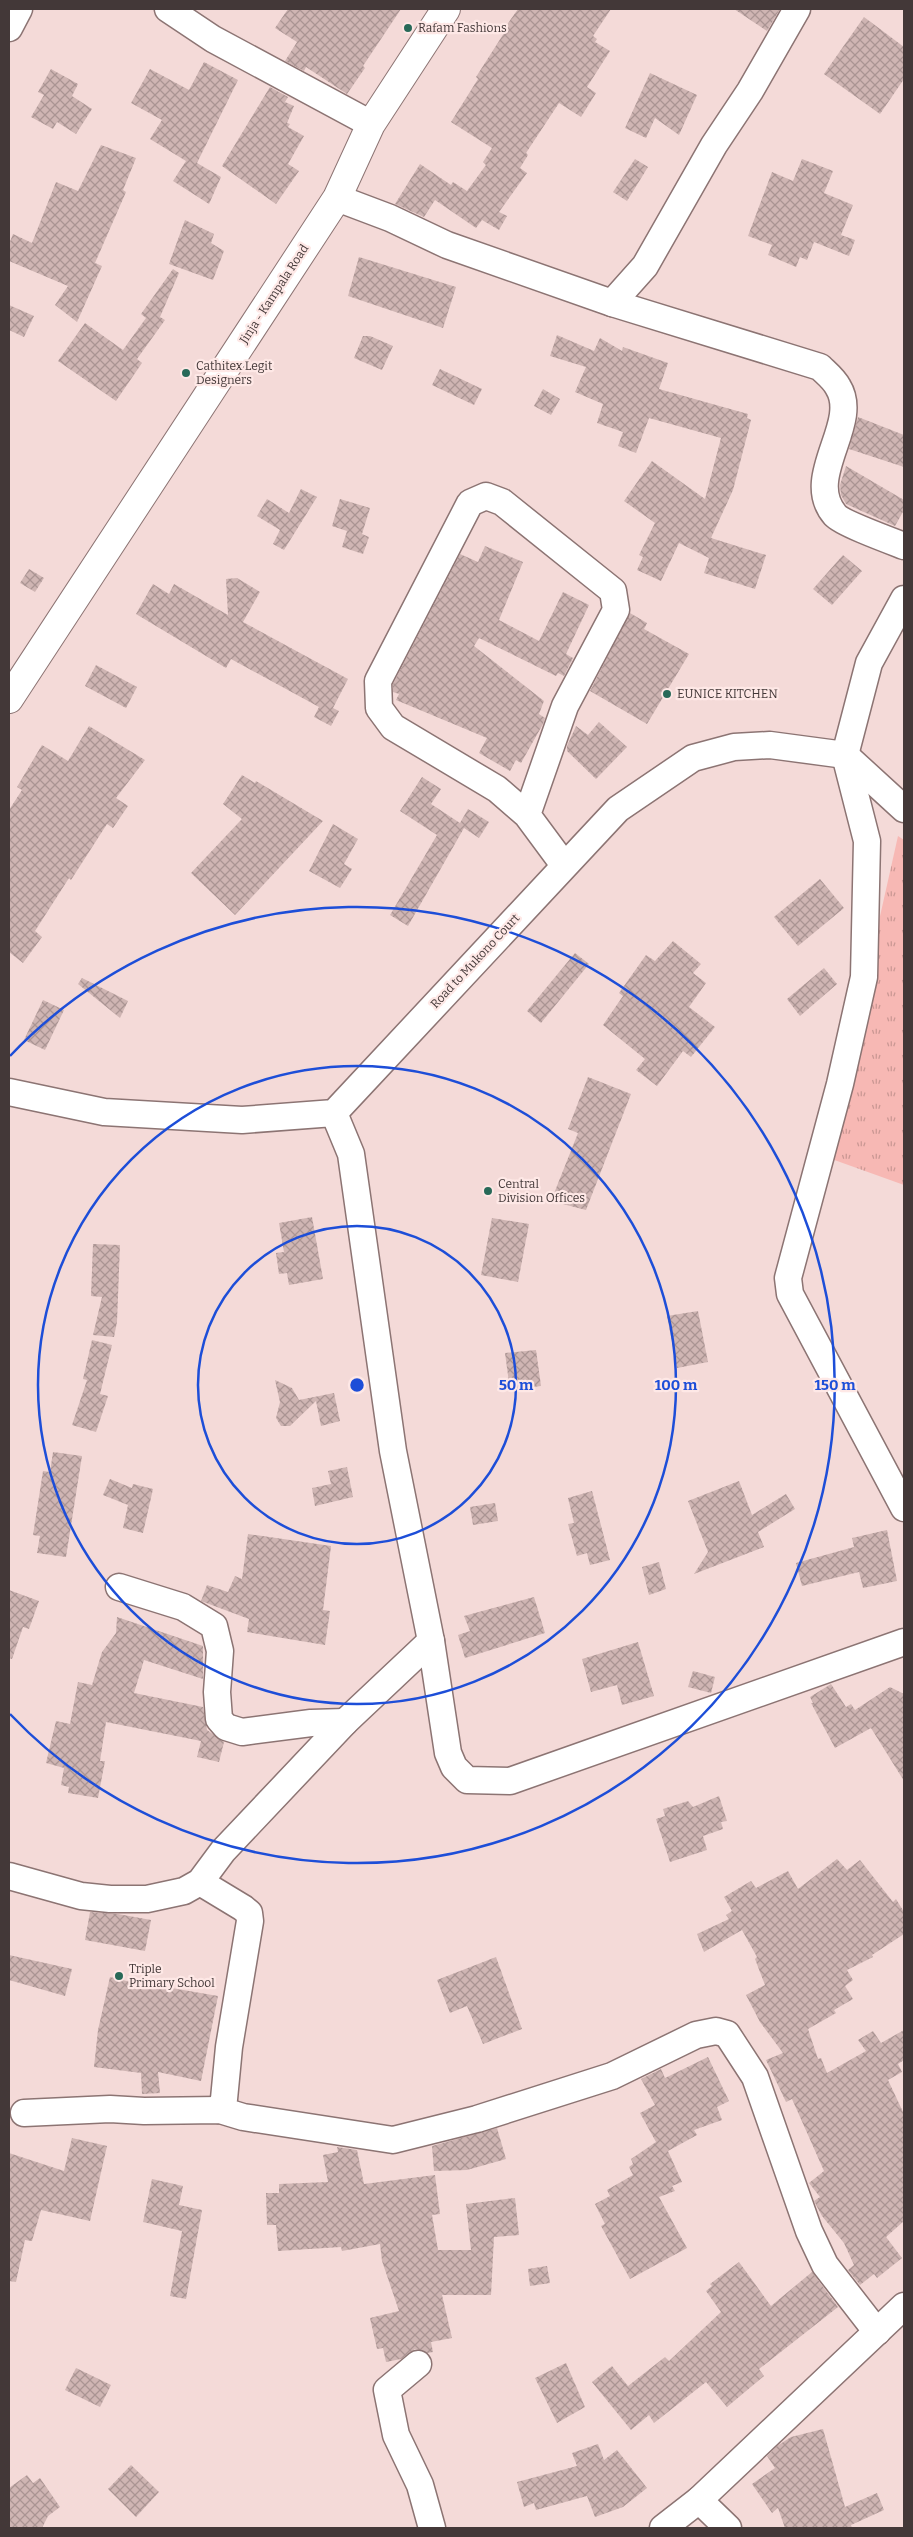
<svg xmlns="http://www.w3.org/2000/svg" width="913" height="2537" font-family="Bitter,serif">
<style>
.grass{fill:url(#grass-tufts)}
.building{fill:url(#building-cross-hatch)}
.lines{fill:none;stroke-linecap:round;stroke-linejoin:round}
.minor-casing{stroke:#8c7473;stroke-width:29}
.highway-casing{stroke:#8c7473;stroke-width:30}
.minor{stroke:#fff;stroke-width:26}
.highway{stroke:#fff;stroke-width:28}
.ring{fill:none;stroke:#1d4ed8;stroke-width:2.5}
.poi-dot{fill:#286958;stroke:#fee8e6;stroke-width:2}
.labels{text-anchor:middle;stroke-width:4.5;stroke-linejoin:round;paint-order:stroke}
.poi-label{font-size:12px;fill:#433838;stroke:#fee8e6;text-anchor:start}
.street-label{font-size:12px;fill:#433838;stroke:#fee8e6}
.centre{fill:#1d4ed8;stroke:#fee8e6;stroke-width:2.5}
.ring-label{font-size:15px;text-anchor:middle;font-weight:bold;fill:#1d4ed8;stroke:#fee8e6;stroke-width:4.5;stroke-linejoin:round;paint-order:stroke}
</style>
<defs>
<pattern id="grass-tufts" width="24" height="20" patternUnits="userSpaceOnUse" patternTransform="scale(1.25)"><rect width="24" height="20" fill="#f7b8b4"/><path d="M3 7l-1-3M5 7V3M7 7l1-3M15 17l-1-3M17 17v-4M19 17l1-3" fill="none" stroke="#ca9793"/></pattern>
<pattern id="building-cross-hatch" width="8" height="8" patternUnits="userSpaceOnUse" patternTransform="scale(1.25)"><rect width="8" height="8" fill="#cfb5b3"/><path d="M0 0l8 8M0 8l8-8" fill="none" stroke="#aa9493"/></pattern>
</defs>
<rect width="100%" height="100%" fill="#f4dad8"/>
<polygon class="grass" points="898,836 904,840 904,1185 826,1157"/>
<g class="building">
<polygon points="288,9 401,9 363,66 365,68 347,94 306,67 304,71 285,61 297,42 275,28"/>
<polygon points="518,9 611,9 593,36 597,39 595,42 610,51 587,87 596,93 581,117 559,103 526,153 528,155 520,168 527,173 499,212 507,216 499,230 482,220 476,228 435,200 424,217 395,204 420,164 451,185 453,182 467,191 486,165 483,162 492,148 451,122 478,79 476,77 506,30 504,29"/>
<polygon points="734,9 780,9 767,31"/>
<polygon points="864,17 904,47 904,79 880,114 824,74"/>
<polygon points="204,62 238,80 197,163 221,177 209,204 173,181 186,161 150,139 162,120 131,103 150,69 189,90"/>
<polygon points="51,69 78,84 72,96 92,109 76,134 57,122 53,129 31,117 44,95 38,92"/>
<polygon points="650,73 697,95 679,135 655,118 646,138 625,128"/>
<polygon points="270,87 288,97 285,102 294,106 287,123 290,124 288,127 304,136 288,164 299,171 276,204 222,166"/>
<polygon points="101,145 136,158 123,190 126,192 95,263 102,266 77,322 55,305 68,286 9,261 9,244 13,234 32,243 56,182 78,191"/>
<polygon points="635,159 648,167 627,201 613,192"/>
<polygon points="802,159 833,171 824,193 853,205 841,235 855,240 849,256 814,242 807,260 800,257 796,267 768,255 772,245 748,236 772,172 793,181"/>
<polygon points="185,220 214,234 211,243 224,251 213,280 169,264"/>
<polygon points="359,257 456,287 443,328 348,296"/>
<polygon points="173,269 179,273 160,317 165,320 137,359 142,363 116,401 58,361 85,323 123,350 146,318 141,314"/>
<polygon points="9,305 34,316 24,337 9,330"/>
<polygon points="557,335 594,351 600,338 622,351 623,347 668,363 659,389 748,414 747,418 751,420 733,490 711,538 766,555 755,589 704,573 709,558 679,543 661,581 637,570 643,557 639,555 655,523 624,501 652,461 705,499 721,438 649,418 636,453 618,446 623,432 597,423 603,404 575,392 586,367 550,356"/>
<polygon points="363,336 370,336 393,346 382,370 354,358"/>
<polygon points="440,369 482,389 474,405 432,385"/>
<polygon points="543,389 560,399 551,415 534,406"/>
<polygon points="858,417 904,435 904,467 849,449"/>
<polygon points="846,466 904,500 904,510 895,526 846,504 841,495 840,485"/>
<polygon points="301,489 317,497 284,550 273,544 280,530 257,516 267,499 289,513"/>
<polygon points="340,499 370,508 362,534 369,537 363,554 342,547 347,531 332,526"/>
<polygon points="485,546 523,562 499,620 539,641 563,592 589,605 566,654 573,658 564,676 558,673 556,676 479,638 474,646 544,701 539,714 545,718 543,724 521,763 516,760 510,771 479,753 487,738 396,700 399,694 393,692 393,684 460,554 478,562"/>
<polygon points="843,555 862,571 832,605 813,589"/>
<polygon points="29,569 44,578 35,592 20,583"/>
<polygon points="237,578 260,592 243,622 348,679 333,708 339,711 331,726 314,717 319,707 231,659 226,668 136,614 153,584 169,594 174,584 228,615 226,579"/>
<polygon points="630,613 647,623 644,629 689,654 647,724 590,691"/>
<polygon points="96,665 137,687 126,708 85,686"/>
<polygon points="599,722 627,747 596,779 567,751 567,746 576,726 588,735"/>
<polygon points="89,726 145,760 116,798 128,806 113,828 107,824 71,880 69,878 35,931 42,937 23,963 9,952 9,810 22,790 17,787 42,745 68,761"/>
<polygon points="242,775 255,783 256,781 323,821 235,915 191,873 242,819 223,804"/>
<polygon points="422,777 441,789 431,804 460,823 468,809 489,822 479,838 464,828 408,926 390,915 437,835 400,811"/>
<polygon points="333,824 358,839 344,864 352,869 340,888 309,871"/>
<polygon points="820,879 844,908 798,946 774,917"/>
<polygon points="673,941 701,964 693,973 706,983 689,1007 715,1027 691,1057 683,1051 657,1086 636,1070 645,1059 603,1025 623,996 619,993 646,955 655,961"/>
<polygon points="575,953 589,964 541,1023 527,1011"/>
<polygon points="824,968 837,984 800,1016 787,999"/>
<polygon points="82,978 128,1001 120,1018 78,984"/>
<polygon points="43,1000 64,1010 45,1050 24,1040"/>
<polygon points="588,1077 631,1094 586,1210 551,1201 578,1133 568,1129"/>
<polygon points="312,1217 323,1279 289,1285 287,1273 279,1274 276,1253 284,1252 279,1223"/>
<polygon points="492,1218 529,1224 518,1282 481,1275"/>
<polygon points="93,1244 120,1245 117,1322 114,1337 93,1335 102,1297 91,1296"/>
<polygon points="698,1311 708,1362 677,1368 667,1316"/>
<polygon points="92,1340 112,1345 100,1394 108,1396 96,1432 72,1425 87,1380 83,1379"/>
<polygon points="536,1350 541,1386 510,1390 505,1353"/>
<polygon points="275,1380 292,1388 299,1400 334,1393 340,1421 321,1426 316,1401 290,1426 281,1426 276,1418 280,1402"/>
<polygon points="53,1452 82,1456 66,1557 37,1553 40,1536 33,1535 43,1471 50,1472"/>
<polygon points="347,1467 353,1497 315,1506 312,1488 331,1484 328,1471"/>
<polygon points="110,1479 132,1488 133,1484 153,1489 143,1533 123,1528 128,1505 103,1495"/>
<polygon points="739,1481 752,1515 786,1494 795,1509 758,1532 764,1547 694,1574 708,1552 688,1501"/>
<polygon points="592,1491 610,1560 590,1565 587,1553 577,1556 568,1524 574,1523 568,1498"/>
<polygon points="495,1503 498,1521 473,1525 470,1507"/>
<polygon points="887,1530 897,1581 863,1588 859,1572 802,1586 796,1563 854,1547 852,1538"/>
<polygon points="248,1534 331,1546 323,1610 330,1611 325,1645 247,1632 249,1619 201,1601 207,1585 228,1592 235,1576 242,1579"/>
<polygon points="659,1562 666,1589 649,1595 642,1567"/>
<polygon points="9,1590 39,1601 29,1629 23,1627 12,1659 9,1658"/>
<polygon points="534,1597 545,1633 465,1658 458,1635 470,1631 464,1616"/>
<polygon points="117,1617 203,1646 203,1679 144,1660 134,1693 203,1707 207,1730 224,1742 219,1762 197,1757 201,1741 106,1722 100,1761 105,1761 98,1798 68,1793 69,1787 61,1785 64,1768 46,1763 56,1721 70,1724 78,1682 92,1685 102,1652 116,1633"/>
<polygon points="638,1642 654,1696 622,1705 617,1685 591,1692 582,1659"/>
<polygon points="693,1671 715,1677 711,1693 688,1687"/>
<polygon points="831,1684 846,1707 851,1704 855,1710 890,1687 904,1694 904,1781 871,1728 835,1748 811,1703 813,1703 810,1697"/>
<polygon points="719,1796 727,1821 721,1822 723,1829 703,1836 707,1850 670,1862 656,1819 665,1816 663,1809 688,1801 693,1807"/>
<polygon points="837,1859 847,1870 860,1860 893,1902 896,1899 904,1912 904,1934 872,1955 873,1957 847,1970 853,1980 845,1986 853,1999 834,2010 836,2013 808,2029 818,2059 821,2058 827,2073 866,2051 858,2040 873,2031 881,2043 904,2030 904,2060 898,2064 902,2072 888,2080 904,2114 904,2221 886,2237 902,2258 877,2278 874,2274 860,2285 848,2270 854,2265 844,2243 822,2216 814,2201 820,2197 809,2183 824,2171 792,2099 786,2102 766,2060 783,2053 760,2022 746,1995 765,1985 755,1959 757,1957 742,1930 704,1952 697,1934 729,1919 726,1915 732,1911 724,1897 751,1881 756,1888 788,1871 798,1889"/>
<polygon points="90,1912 118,1914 151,1920 145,1951 85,1940"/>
<polygon points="9,1955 72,1969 65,1996 9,1980"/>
<polygon points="496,1957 522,2029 483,2044 467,2006 450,2013 437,1980"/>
<polygon points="110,1977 160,1989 160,1986 218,1996 201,2081 158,2072 160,2093 142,2094 141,2073 94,2067 98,2030"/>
<polygon points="708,2057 729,2101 717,2107 722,2120 694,2130 697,2135 668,2151 682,2182 672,2186 675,2191 659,2197 687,2248 630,2279 601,2226 605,2224 595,2204 610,2196 607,2190 633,2175 629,2167 633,2164 631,2159 656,2142 640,2113 655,2105 641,2079 661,2069 665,2078"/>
<polygon points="497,2128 506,2159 467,2170 434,2171 432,2146"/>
<polygon points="72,2138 107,2146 90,2221 41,2210 32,2241 25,2240 16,2282 9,2281 9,2153 64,2171"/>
<polygon points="337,2147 357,2150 364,2184 435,2175 440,2214 432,2215 438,2250 471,2250 466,2204 515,2198 519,2235 494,2237 491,2295 442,2295 452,2338 431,2342 433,2352 428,2353 415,2349 401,2359 386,2362 383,2348 377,2349 370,2318 399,2311 382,2261 380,2244 342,2251 341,2247 278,2251 276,2225 267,2225 266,2193 279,2193 279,2184 328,2182 323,2155 338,2152"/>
<polygon points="152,2179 183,2186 179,2205 202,2210 186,2299 170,2296 182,2231 143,2222"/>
<polygon points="739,2262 771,2306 812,2272 838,2307 759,2369 764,2376 727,2407 706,2382 654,2423 649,2415 631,2430 592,2382 612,2366 628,2386 665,2357 669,2361 721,2312 706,2291 712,2286 710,2284"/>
<polygon points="547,2266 550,2283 530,2286 528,2269"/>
<polygon points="566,2363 585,2407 557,2423 535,2378"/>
<polygon points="76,2368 111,2385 100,2407 65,2390"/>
<polygon points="823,2429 845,2507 877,2493 884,2510 851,2525 852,2528 785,2528 778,2508 772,2513 752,2484 775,2468 767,2456 777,2446 791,2437"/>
<polygon points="598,2444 604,2460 617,2450 647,2488 623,2507 595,2517 587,2496 536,2510 534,2503 524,2507 517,2482 577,2466 572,2453"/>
<polygon points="131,2465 159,2492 136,2517 108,2489"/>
<polygon points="27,2475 33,2483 40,2478 60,2507 48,2516 42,2528 9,2528 9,2488"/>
</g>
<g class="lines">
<g class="minor-casing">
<g id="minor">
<polyline points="168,9 213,39 371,124"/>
<polyline points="9,28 19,9"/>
<polyline points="337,198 390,218 447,245 612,303 645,266 714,145 750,91 797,9"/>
<path d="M612,303L820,367C826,373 834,379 838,387C861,424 802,477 835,515C842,523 891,541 904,546"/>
<polyline points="904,599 869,663 845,755 867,841 864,977 840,1084 788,1278 790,1294 904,1508"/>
<polyline points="527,815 565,706 616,610 613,591 502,502 486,496 470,503 378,681 379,708 393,727 497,789 527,815 564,865"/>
<polyline points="9,1092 104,1112 242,1120 334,1113 618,809 693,758 734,747 770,745 845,755 904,809"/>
<polyline points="334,1113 351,1154 393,1451 431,1641 448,1753 454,1767 467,1780 510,1781 904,1642"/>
<polyline points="119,1587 183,1607 214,1626 220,1651 217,1692 219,1719 226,1727 242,1732 311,1723 345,1722"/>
<polyline points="9,1876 81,1896 110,1899 147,1899 184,1891 200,1882 223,1851 345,1722 431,1641"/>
<polyline points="200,1882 243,1908 249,1913 250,1921 229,2047 224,2099 220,2110"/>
<polyline points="24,2113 110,2109 144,2111 220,2110 243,2117 393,2140 477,2119 612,2076 696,2035 716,2031 727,2034 755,2077 809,2231 825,2265 877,2332"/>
<polyline points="418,2364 387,2390 396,2435 420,2485 432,2528"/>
<polyline points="699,2500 728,2528"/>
<polyline points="663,2528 699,2500 904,2306"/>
</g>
</g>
<g class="highway-casing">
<polyline id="highway" points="9,699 337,198 371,124 446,9"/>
</g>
<use href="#minor" class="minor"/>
<use href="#highway" class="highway"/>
</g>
<g class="ring">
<circle cx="357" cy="1385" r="159"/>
<circle cx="357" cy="1385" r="319"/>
<path d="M10 1056A478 478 0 1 1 10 1714"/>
</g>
<g class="poi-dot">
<circle cx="408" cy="28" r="5"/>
<circle cx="186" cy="373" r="5"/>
<circle cx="667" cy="694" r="5"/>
<circle cx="488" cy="1191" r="5"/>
<circle cx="119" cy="1976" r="5"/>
</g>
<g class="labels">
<g class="poi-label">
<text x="418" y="32">Rafam Fashions</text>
<text x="196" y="370">Cathitex Legit<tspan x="196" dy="14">Designers</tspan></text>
<text x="677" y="698">EUNICE KITCHEN</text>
<text x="498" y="1188">Central<tspan x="498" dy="14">Division Offices</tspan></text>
<text x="129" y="1973">Triple<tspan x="129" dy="14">Primary School</tspan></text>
</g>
<g class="street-label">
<text transform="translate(274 294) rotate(-57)" y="4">Jinja - Kampala Road</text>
<text transform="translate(475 961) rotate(-47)" y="4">Road to Mukono Court</text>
</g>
</g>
<circle cx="357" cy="1385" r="8" class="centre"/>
<g class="ring-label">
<text x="516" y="1390">50 m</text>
<text x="676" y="1390">100 m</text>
<text x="835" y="1390">150 m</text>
</g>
<rect width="913" height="2537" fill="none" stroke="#433838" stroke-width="20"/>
</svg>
